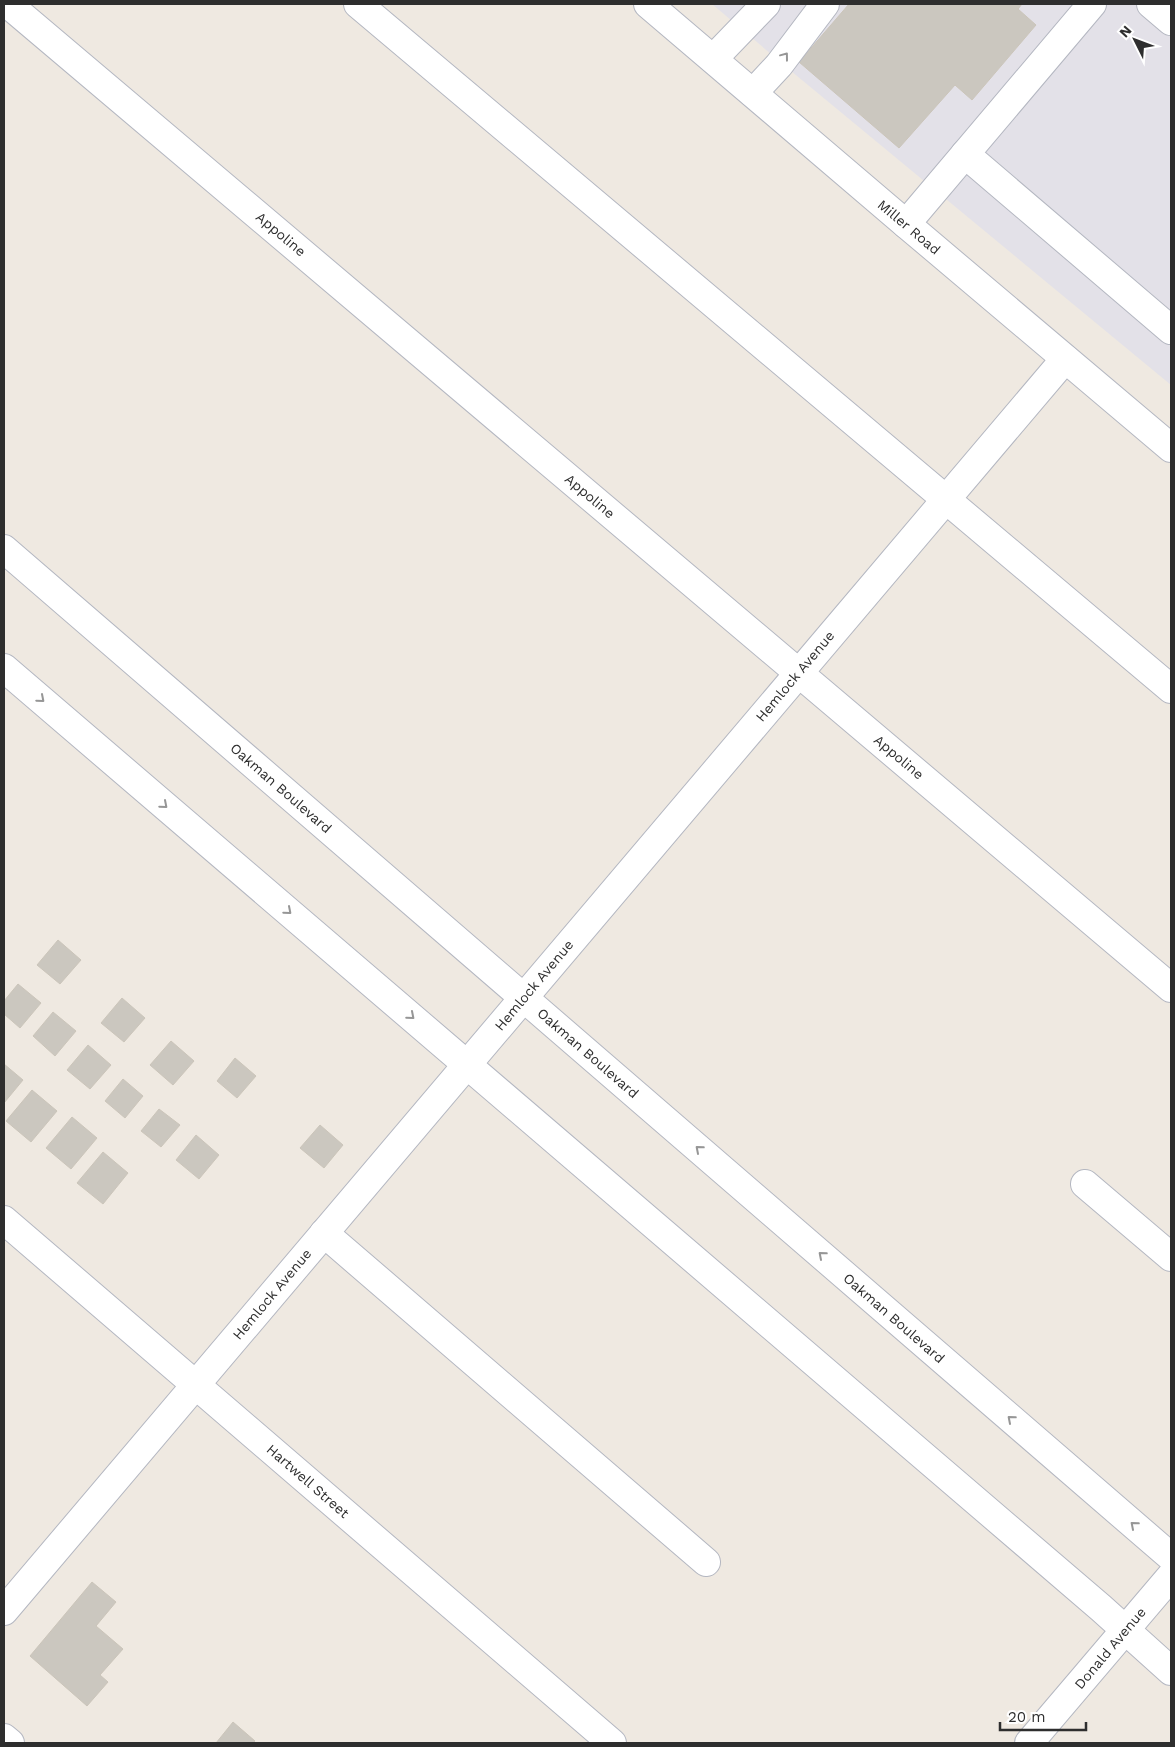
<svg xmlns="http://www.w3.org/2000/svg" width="1175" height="1747" font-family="'Work Sans',sans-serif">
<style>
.industrial{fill:#e3e1e8}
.building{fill:#cbc7bf;stroke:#cbc5ba}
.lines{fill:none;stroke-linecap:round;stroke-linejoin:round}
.minor-casing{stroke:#b4b7c1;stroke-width:30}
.minor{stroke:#fff;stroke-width:28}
.oneway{stroke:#969696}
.labels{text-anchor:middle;stroke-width:4;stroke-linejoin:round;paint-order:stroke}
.street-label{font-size:14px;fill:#2e2e2e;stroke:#fff}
</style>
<rect width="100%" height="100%" fill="#efe9e1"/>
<polygon class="industrial" points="712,4 1171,4 1171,385 791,71"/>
<g class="building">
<polygon points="849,4 1022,4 1018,9 1036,25 972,100 955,85 899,148 799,62"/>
<polygon points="58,940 81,960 60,984 37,965"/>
<polygon points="18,984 41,1003 20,1028 4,1014 4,1001"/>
<polygon points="122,998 145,1018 124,1042 101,1023"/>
<polygon points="53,1012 76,1031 55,1056 33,1036"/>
<polygon points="171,1041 194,1061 173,1085 150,1065"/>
<polygon points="88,1045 111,1065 90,1089 67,1070"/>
<polygon points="235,1058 256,1076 237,1098 217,1081"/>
<polygon points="4,1064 23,1080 4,1103"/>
<polygon points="123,1079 143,1096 125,1118 105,1101"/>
<polygon points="32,1090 57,1111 31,1142 6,1121"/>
<polygon points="159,1109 180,1125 161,1147 141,1131"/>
<polygon points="72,1117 97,1138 71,1169 46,1148"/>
<polygon points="320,1125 343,1145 324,1168 300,1148"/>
<polygon points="196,1135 219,1155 199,1179 176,1160"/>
<polygon points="103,1152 128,1173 103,1204 77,1183"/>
<polygon points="92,1582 116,1602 96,1626 123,1649 100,1675 108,1682 87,1706 30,1656"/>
<polygon points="233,1722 255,1741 253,1743 216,1743"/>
</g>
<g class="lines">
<g class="minor-casing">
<g id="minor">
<polyline points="8,4 1171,988"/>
<polyline points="358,4 1171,689"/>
<polyline points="648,4 906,224 1171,448"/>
<polyline points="1151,4 1171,21"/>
<polyline points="713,59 766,4"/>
<polyline points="753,93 779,65 825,4"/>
<polyline points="965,154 1171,330"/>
<polyline points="906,224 1092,4"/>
<polyline points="4,549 1171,1557"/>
<polyline points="4,668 1101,1608 1171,1671"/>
<polyline points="1085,1184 1171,1257"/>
<polyline points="4,1220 612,1743"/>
<polyline points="324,1233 706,1562"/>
<polyline points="4,1611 1065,359"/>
<polyline points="4,1738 10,1743"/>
<polyline points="1029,1743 1171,1576"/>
</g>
</g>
<use href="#minor" class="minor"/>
</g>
<defs><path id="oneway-chevron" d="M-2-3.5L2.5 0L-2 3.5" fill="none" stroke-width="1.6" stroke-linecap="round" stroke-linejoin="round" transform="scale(1.25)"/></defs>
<g class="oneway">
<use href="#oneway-chevron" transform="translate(785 56) rotate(-53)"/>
<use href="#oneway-chevron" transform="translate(41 699) rotate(41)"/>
<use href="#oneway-chevron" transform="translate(164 805) rotate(41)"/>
<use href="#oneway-chevron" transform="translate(288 911) rotate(41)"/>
<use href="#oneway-chevron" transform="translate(411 1016) rotate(41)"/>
<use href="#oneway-chevron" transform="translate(699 1149) rotate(-139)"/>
<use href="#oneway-chevron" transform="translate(822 1255) rotate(-139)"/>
<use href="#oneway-chevron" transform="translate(1011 1419) rotate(-139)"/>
<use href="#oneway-chevron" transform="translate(1134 1525) rotate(-139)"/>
</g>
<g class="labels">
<g class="street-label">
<text transform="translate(909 227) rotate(40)" y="5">Miller Road</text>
<text transform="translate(281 234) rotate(40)" y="5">Appoline</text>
<text transform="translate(590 496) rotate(40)" y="5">Appoline</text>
<text transform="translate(795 676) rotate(-50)" y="5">Hemlock Avenue</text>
<text transform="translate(899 757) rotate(40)" y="5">Appoline</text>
<text transform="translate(281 788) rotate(41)" y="5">Oakman Boulevard</text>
<text transform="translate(534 985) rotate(-50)" y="5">Hemlock Avenue</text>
<text transform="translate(588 1053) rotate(41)" y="5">Oakman Boulevard</text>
<text transform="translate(272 1294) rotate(-50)" y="5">Hemlock Avenue</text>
<text transform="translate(894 1318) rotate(41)" y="5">Oakman Boulevard</text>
<text transform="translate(308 1481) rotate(41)" y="5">Hartwell Street</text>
<text transform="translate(1110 1648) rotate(-50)" y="5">Donald Avenue</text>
</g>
</g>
<rect width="1175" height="1747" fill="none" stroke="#2e2e2e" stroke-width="10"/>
<g transform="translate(1135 40) rotate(312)" stroke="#ffffff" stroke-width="4" paint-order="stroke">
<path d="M0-4L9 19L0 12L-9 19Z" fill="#2e2e2e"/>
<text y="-8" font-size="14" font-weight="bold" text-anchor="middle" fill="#2e2e2e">N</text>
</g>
<path d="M1000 1722v8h86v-8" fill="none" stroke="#2e2e2e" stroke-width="2.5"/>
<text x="1008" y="1722" font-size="15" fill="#2e2e2e" stroke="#ffffff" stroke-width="4" paint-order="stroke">20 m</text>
</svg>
